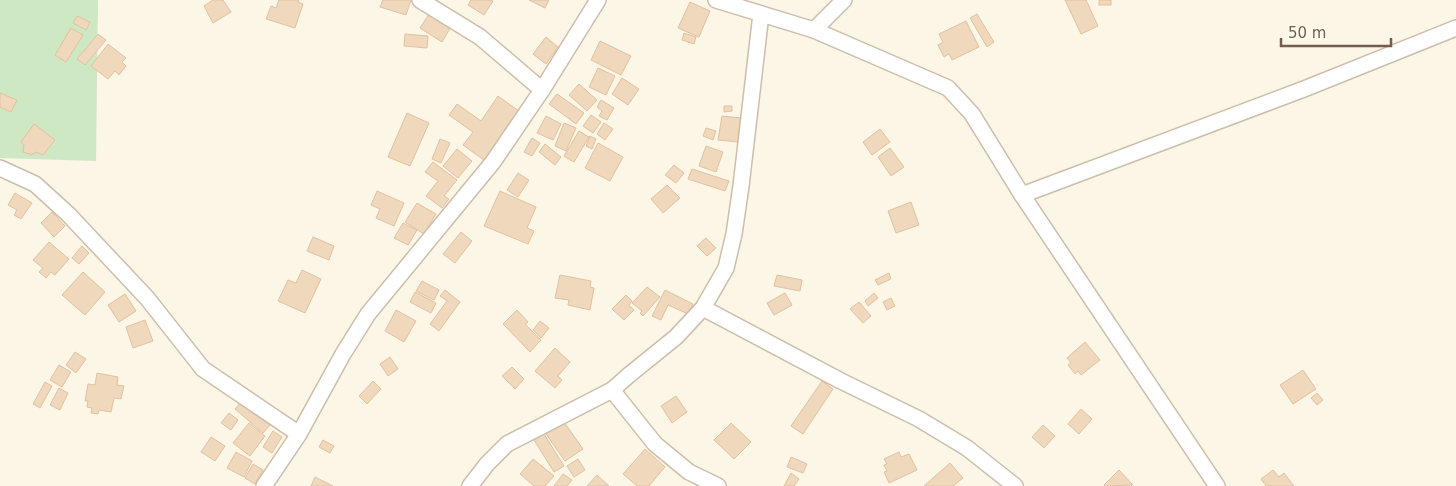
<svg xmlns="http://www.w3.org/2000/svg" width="1456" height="486" font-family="'DejaVu Sans',sans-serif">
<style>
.green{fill:#cee8c3}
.building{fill:#f0d8bd;stroke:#e2c19e}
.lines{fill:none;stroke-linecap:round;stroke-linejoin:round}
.street-casing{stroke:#cdbeab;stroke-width:18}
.street{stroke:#fff;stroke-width:15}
</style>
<rect width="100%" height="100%" fill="#fbf6e5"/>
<polygon class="green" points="0,0 98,0 96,161 0,158"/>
<g class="building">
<polygon points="213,0 223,0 231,12 213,23 204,6"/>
<polygon points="279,0 299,0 298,2 303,4 295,28 266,19 271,6 276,8"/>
<polygon points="383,0 411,0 406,15 380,7"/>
<polygon points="471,0 491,0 493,1 484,15 468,5"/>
<polygon points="529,0 549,0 545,8"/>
<polygon points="1065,0 1086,0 1098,26 1081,34"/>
<rect x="1099" y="0" width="12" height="5"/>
<polygon points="690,2 710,11 699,37 678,28"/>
<polygon points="431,11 452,25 442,42 420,28"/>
<polygon points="977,14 994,42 987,47 970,18"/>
<polygon points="77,16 90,22 86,30 73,23"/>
<polygon points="966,21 979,47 952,60 949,54 944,57 938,45 943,42 939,34"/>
<polygon points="71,28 83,35 66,62 55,55"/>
<polygon points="684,33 696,37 694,44 682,40"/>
<polygon points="98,34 106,40 85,65 77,59"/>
<polygon points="405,34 428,36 427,48 404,46"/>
<polygon points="546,37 558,47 546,64 533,54"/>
<polygon points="600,41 631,56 621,75 591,60"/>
<polygon points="108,44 126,58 122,62 126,66 119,75 115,71 108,79 91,66"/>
<polygon points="598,68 615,76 606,95 589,87"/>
<polygon points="622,78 639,89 628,105 612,94"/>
<polygon points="579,84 597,100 587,111 569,95"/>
<polygon points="0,93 17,100 11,112 0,107"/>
<polygon points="557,94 584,113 576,124 549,104"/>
<polygon points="498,96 519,111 484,160 463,145 473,132 449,115 457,104 481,121"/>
<polygon points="601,100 614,108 607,120 599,116 602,111 597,107"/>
<polygon points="724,106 732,106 732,111 724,112"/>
<polygon points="407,113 429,123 410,166 388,157"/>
<polygon points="591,115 601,122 593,133 583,126"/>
<polygon points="546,116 561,124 553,140 537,133"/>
<polygon points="722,116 741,118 738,142 718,140"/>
<polygon points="564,123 576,128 566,151 555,146"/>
<polygon points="604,123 613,129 605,140 597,134"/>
<polygon points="34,124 55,140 43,155 36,152 32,155 23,152 24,145 21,142"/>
<polygon points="706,128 716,131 713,140 703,136"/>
<polygon points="880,129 890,142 872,155 863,142"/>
<polygon points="579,131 589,137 574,162 564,156"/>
<polygon points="590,136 596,139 592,149 586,146"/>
<polygon points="532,138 540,143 532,156 524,152"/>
<polygon points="440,139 450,143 441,163 432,159"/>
<polygon points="598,143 623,157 610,181 585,168"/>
<polygon points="545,144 561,157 555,165 539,152"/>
<polygon points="706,146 723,152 716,172 699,166"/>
<polygon points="890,148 904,167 891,176 878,157"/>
<polygon points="457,149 472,161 458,178 443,166"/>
<polygon points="433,162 457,180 444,196 449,199 442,208 426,196 438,181 425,172"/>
<polygon points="674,165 684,173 676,183 665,175"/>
<polygon points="692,169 729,181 725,191 688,179"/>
<polygon points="518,173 529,180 518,197 507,190"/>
<polygon points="667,185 680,198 663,213 651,199"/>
<polygon points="377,191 404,203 394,226 376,218 380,209 371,205"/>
<polygon points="500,191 536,207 527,228 534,231 528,244 484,226"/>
<polygon points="15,193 32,203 21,219 14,215 17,210 8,205"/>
<polygon points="911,202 919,225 896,233 888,211"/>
<polygon points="417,203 436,214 424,234 405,222"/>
<polygon points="52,212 65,226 54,237 41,223"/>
<polygon points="403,223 417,230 408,245 394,238"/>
<polygon points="461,232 472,241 455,263 443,254"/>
<polygon points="313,237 334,246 329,260 307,251"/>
<polygon points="706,238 716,248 707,256 697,246"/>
<polygon points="49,242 69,259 55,275 51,272 46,278 39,272 43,268 33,260"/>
<polygon points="82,246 89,253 79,264 72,258"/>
<polygon points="302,270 321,279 305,313 278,301 288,280 296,283"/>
<polygon points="83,272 105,292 85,315 62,295"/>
<polygon points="889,273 891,279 878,285 875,280"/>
<polygon points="560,275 591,281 590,287 594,288 590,310 568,305 569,300 555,298"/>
<polygon points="777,275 802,280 800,291 774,286"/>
<polygon points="422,281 439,290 434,300 416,291"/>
<polygon points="647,287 660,297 643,316 640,313 642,311 632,303"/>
<polygon points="445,290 460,302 439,331 430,324 447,301 440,296"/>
<polygon points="665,290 693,304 688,314 668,305 661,320 652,316"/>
<polygon points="415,292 436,303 431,313 410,302"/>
<polygon points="785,293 792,305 774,315 767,303"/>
<polygon points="874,293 878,298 868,306 865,301"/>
<polygon points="125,294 136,311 119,322 108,305"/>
<polygon points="626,295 632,301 629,305 634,310 624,320 612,309"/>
<polygon points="891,298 895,306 887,310 883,302"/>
<polygon points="859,302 871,316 863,323 850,309"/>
<polygon points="396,310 416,321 404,342 385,331"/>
<polygon points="517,310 528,322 525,324 541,340 530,352 503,324"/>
<polygon points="145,320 153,341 133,348 126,327"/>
<polygon points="540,321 549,328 541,338 533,330"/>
<polygon points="1085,342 1100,360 1081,375 1078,371 1075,374 1068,365 1071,363 1067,358"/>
<polygon points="555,348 570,362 558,376 562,380 555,388 535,371"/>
<polygon points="75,352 86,359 76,373 66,365"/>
<polygon points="390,357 398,369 388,376 380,364"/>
<polygon points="59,365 71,372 62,387 50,380"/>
<polygon points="512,367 524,379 515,389 502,376"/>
<polygon points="1303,370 1316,389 1293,404 1280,385"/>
<polygon points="97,373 118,377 117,385 124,386 121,399 114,398 111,412 99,410 98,414 91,413 92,408 87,407 88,401 85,401 88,384 95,385"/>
<polygon points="373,381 381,389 367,404 359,396"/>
<polygon points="822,381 833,389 803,434 791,426"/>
<polygon points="45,382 52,386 40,408 33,404"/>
<polygon points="59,388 68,393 60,410 50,405"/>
<polygon points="1317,393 1323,400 1317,405 1311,398"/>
<polygon points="676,396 687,412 672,423 661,406"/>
<polygon points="242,401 270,425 263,433 235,409"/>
<polygon points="1081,409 1092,419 1079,434 1068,424"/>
<polygon points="229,413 238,420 231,430 221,423"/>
<polygon points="564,422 583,449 565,461 546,434"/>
<polygon points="249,423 265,436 250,456 233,443"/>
<polygon points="731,423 751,442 734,459 714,440"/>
<polygon points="1043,425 1055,436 1044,448 1032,437"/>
<polygon points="273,431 282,437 272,453 263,447"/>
<polygon points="544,434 564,466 554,472 534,440"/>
<polygon points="211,437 225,446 215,461 201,452"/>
<polygon points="323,440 334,446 330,453 319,447"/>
<polygon points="645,449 665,467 649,486 637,486 623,474"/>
<polygon points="236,452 252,461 244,477 227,468"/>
<polygon points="899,452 901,457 909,454 917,470 889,483 884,472 887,471 884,465 887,464 884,459"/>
<polygon points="791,457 807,464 803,473 787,467"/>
<polygon points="533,459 554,476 545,486 534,486 520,474"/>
<polygon points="578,459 585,470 574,477 567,466"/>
<polygon points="950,463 963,478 953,486 924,486"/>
<polygon points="253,464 263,470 255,484 245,478"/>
<polygon points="1119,470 1133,485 1105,486 1104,485"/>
<polygon points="1273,470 1279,477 1284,473 1294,486 1266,486 1261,479"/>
<polygon points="791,473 799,479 794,486 784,486"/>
<polygon points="563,474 572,480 567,486 554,486"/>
<polygon points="597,475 609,486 587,486"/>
<polygon points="315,477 333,486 311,486"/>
</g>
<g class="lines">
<g class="street-casing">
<g id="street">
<polyline points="420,0 480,37 542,90"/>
<polyline points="716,0 814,30 948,88 972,114 1022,195 1217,486"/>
<polyline points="814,30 844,0"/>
<polyline points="0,168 35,184 68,214 147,298 203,369 299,434"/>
<polyline points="1022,195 1304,89 1456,28"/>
<polyline points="703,308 841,381 919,419 967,448 1015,486"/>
<polyline points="612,390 655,444 689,472 718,486"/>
<polyline points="264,486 299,434 343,354 368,314 493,162 542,90 598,0"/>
<polyline points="470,486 487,464 507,444 612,390 629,375 676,337 703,308 726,268 734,234 741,186 761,14"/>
</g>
</g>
<use href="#street" class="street"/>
</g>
<path d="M1281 38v8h110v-8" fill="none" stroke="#735e4b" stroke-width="2.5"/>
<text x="1288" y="38" font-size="15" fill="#735e4b" stroke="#fef9eb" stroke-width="4" paint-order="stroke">50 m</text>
</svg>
